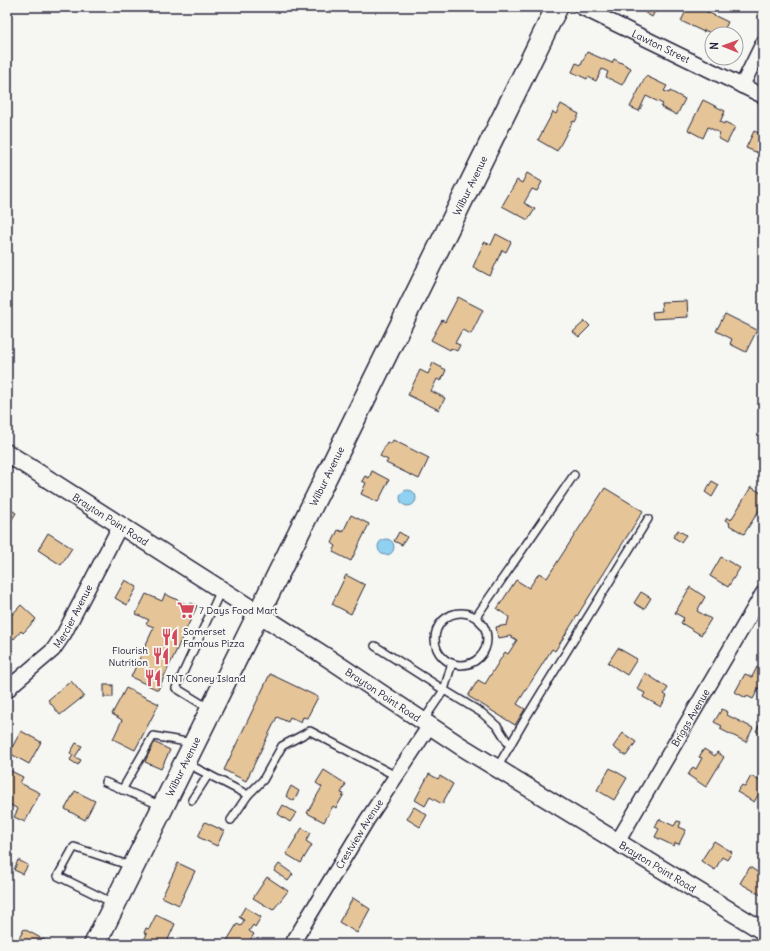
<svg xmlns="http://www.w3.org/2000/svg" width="770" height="951" font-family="Delius,sans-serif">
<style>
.water{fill:#90d1f1;stroke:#648ba8}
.building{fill:#e5c598;stroke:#22223b}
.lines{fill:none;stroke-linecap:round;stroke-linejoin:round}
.service-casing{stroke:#22223b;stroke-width:10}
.minor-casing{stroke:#22223b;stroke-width:17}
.tertiary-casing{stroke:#22223b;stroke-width:20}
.primary-casing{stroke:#22223b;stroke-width:24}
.service{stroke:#f6f6f2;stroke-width:7}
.minor{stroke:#f6f6f2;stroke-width:14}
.tertiary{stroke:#f6f6f2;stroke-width:17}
.primary{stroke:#f6f6f2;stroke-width:21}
.labels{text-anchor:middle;stroke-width:4;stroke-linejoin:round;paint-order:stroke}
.street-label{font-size:10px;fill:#22223b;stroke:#f6f6f2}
.poi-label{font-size:10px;fill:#22223b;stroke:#f6f6f2;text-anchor:start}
</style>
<rect width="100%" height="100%" fill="#f6f6f2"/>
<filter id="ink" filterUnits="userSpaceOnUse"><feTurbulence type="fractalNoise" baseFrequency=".025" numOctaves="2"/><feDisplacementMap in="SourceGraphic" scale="8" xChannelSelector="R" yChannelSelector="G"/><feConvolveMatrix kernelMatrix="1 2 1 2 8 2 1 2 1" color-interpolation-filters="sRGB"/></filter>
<g filter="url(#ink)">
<g class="water">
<circle cx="408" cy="498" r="8"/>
<circle cx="386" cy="547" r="8"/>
</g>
<g class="building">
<polygon points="640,7 657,7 652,17 639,9"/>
<polygon points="688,7 697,7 728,22 722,34 713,34 704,30 704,32 681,21"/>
<polygon points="587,52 612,63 614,59 631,68 622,85 606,77 608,72 602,69 596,81 588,77 587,79 572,72 576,63 581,65"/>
<polygon points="646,76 667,86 664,91 669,93 670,91 685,99 677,115 661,107 663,104 646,96 639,111 630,107"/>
<polygon points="703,100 725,111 720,122 724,124 725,122 735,127 727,143 718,138 720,133 708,127 703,138 688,130"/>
<polygon points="561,104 579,114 575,122 573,121 557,151 538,140 553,112 556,114"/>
<polygon points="754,131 763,135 763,155 746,148"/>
<polygon points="527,173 542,182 537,191 532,189 524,203 535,209 528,220 502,206 517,180 522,183"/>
<polygon points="496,234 511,242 506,252 502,250 490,276 473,267 484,242 491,245"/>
<polygon points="458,297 483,310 471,334 462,330 455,343 460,345 457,351 451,348 450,350 431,340 442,320 445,322"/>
<polygon points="687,301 688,317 653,319 652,312 662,311 661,302"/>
<polygon points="725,314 757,330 746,352 730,344 732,339 716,331"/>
<polygon points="585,321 590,326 579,337 573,332"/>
<polygon points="433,363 446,370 441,381 437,379 431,391 445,398 439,410 408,395 420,370 428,374"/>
<polygon points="393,440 429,458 419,479 386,463 388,460 380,456 387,442 391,444"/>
<polygon points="372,471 389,480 378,502 361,494 366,483 362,481 365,476 369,478"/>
<polygon points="712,481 719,485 712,497 705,492"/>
<polygon points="751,487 763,494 763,504 744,534 729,525 730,523 725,520 727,517 731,520"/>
<polygon points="605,488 643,511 555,651 552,649 517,704 525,709 515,725 468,696 478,680 485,684 505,652 508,654 517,640 510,636 498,638 496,627 507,625 509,617 497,609 516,580 529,588 539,573 547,578"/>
<polygon points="7,507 16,513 7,527"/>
<polygon points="351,515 369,524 351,561 333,552 336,546 332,543 338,530 343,532"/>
<polygon points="678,530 686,535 681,542 673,537"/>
<polygon points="399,532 407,537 402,545 394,541"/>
<polygon points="48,533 72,548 61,565 38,550"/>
<polygon points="721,557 740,568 728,587 710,576"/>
<polygon points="346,575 365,585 351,614 332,604"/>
<polygon points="125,580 137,587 127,605 115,598"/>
<polygon points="690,587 705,597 697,611 711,619 701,635 681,623 684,618 675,613"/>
<polygon points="641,592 651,598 644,609 634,603"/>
<polygon points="146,594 162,601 165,594 190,606 191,603 197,606 158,690 131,677 154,627 146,624 149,620 136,614"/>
<polygon points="21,605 36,619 23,633 21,631 14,639 7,633 7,620"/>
<polygon points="618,648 637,659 627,675 608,663"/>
<polygon points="757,667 763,671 763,680 753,699 747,696 746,698 735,692 745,674 752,677"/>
<polygon points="645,673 668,688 664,694 667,696 661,707 643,697 645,693 637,689"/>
<polygon points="270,674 318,697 307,718 303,717 301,722 290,717 288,722 277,717 246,781 224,770"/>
<polygon points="71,681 84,696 60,715 48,700"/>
<rect x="104" y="685" width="9" height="12"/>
<polygon points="126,688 159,704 135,750 113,739 122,720 112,714"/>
<polygon points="722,709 728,712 727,715 753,728 746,742 720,729 722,726 714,722"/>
<polygon points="761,722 763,723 763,736 756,731"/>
<polygon points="21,731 41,742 29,764 9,753"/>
<polygon points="623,733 636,742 626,756 613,747"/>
<polygon points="154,742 170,750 161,769 145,762"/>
<polygon points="76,743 82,746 75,757 81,760 78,765 70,760 73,755 70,753"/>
<polygon points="704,749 715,756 717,752 724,757 706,787 688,775 693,767 696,769 702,758 699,757"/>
<polygon points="610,768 627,778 614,800 597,790"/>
<polygon points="7,769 23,777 20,783 40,793 25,822 14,817 18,809 9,804 7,808"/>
<polygon points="324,770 346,784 341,793 344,794 336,808 333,806 324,822 307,813 322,787 316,783"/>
<polygon points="429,774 438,779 440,776 453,784 442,804 430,797 425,806 415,800"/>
<polygon points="751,776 763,783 763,787 754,802 737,792 742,785 745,787"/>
<polygon points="291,786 299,791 294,801 286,796"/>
<polygon points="75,791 95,801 85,820 65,809"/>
<polygon points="283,805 296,813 290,822 278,814"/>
<polygon points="414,807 427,815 420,827 407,819"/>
<polygon points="763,811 763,820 759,818"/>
<polygon points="659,819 674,826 677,821 681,822 679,827 686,830 679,844 675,843 674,846 655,837 659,829 655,827"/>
<polygon points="205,822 224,831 217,846 198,837"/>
<polygon points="302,828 311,833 306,841 312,845 301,863 286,854"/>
<polygon points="714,841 732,852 727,860 722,857 715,870 701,861"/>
<polygon points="18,860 28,865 23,874 14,870"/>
<polygon points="178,863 195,871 179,905 162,897"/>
<polygon points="279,864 293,874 288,881 274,871"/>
<polygon points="750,867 763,876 763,892 761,895 740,883"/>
<polygon points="267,877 288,891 273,910 253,898"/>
<polygon points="353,898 370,909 357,933 339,922"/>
<polygon points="245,907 261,917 255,927 253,925 249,931 254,934 249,942 252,944 225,944 237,924 241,926 244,920 239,917"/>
<polygon points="156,915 175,924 166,944 148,944 143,942 147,934 144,933 146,928 149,929"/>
<polygon points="24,929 50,943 49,944 16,944"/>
</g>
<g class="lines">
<g class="service-casing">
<g id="service">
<circle cx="461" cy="639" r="26"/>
<polyline points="476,617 574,475"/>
<polyline points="375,646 444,690 423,721"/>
<polyline points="452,663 444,690 482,713 498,727 510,746"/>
<polyline points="210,709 176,688 221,590"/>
<polyline points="186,763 248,795 263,780 282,746 310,731 396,776"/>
<polyline points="497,768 527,716 648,519"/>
<polyline points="105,782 162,806"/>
<polyline points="122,790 153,736 192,743"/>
<polyline points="192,800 208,775"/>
<polyline points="231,820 248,795"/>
<polyline points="113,903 58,876 74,847 131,866"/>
</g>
</g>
<g class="minor-casing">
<g id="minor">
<path id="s1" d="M581,7L763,96"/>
<polyline points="742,86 763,43"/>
<path id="s2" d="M7,691L13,684L53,650L64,634L120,526"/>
<path id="s3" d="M618,841L763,593"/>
<path id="s4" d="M292,944L367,820L430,725"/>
</g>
</g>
<g class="tertiary-casing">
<g id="tertiary">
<path id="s5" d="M7,453L325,656L459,745L763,931"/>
</g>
</g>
<g class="primary-casing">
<g id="primary">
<path id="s6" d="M95,944C249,632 405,320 557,7"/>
</g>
</g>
<use href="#service" class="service"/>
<use href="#minor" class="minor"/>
<use href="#tertiary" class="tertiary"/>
<use href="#primary" class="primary"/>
</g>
</g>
<defs>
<g id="supermarket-bare" transform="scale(1.38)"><path d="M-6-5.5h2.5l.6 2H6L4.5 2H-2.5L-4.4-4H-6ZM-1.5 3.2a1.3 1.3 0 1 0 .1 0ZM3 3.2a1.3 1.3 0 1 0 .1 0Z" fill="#d1495b" stroke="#f6f6f2" stroke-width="2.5" paint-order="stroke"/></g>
<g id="restaurant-bare" transform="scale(1.38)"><path d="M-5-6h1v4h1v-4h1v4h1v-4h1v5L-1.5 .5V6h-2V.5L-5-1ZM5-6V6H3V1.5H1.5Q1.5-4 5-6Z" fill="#d1495b" stroke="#f6f6f2" stroke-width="2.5" paint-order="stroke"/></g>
</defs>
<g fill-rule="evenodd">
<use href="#supermarket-bare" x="186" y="610"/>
<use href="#restaurant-bare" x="170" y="637"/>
<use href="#restaurant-bare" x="161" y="656"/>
<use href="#restaurant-bare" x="153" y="678"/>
</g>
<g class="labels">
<g class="street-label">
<text dy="4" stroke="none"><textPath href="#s1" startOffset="89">Lawton Street</textPath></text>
<text dy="4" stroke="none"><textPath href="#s6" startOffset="846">Wilbur Avenue</textPath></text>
<text dy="4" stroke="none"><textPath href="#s6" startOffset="522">Wilbur Avenue</textPath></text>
<text dy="4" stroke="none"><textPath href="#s5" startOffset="123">Brayton Point Road</textPath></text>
<text dy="4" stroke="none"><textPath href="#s2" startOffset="101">Mercier Avenue</textPath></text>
<text dy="4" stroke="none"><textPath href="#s5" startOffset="447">Brayton Point Road</textPath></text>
<text dy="4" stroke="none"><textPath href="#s3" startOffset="143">Briggs Avenue</textPath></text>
<text dy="4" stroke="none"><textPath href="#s6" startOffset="198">Wilbur Avenue</textPath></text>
<text dy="4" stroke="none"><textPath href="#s4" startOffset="129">Crestview Avenue</textPath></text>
<text dy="4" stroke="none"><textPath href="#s5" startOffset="771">Brayton Point Road</textPath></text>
</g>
<g class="poi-label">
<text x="199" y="614">7 Days Food Mart</text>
<text x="183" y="635">Somerset<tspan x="183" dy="12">Famous Pizza</tspan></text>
<text x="148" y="654" text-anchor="end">Flourish<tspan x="148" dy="12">Nutrition</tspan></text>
<text x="166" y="682">TNT Coney Island</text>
</g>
</g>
<rect width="770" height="951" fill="none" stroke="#f6f6f2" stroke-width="24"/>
<rect x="12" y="12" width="746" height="927" fill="none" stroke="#22223b" stroke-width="1.5" filter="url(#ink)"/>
<g transform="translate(724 46) rotate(271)"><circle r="19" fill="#f6f6f2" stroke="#a1a1a9"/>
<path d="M0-3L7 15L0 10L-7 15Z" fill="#d1495b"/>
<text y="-6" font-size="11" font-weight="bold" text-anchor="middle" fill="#22223b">N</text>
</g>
</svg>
